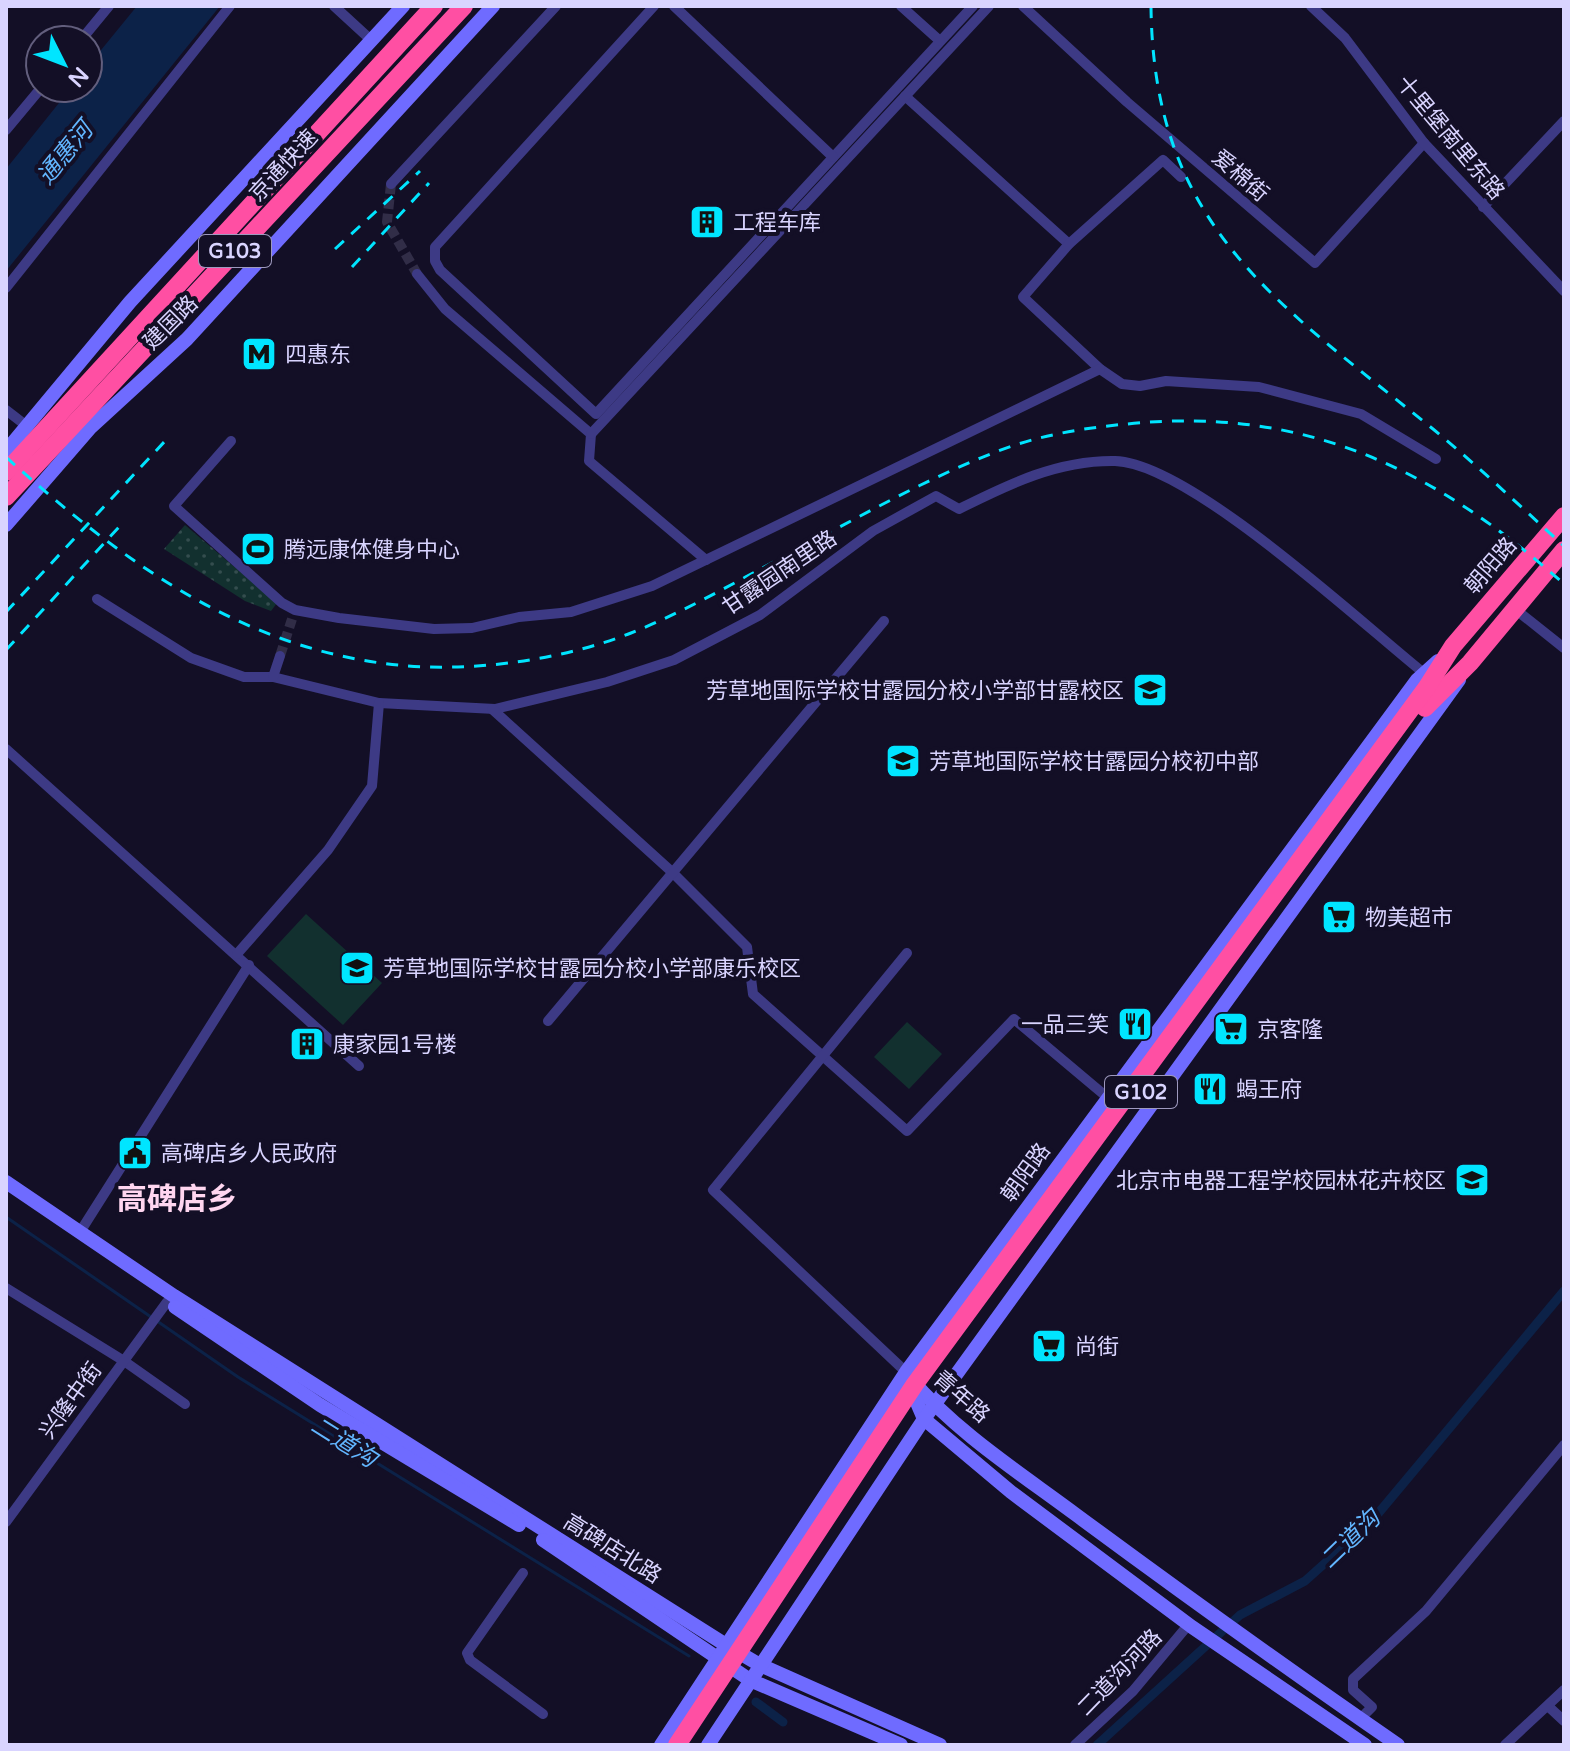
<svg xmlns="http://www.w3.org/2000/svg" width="1570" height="1751" font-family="'Varela Round','Noto Sans SC',sans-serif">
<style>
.green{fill:url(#green-dots)}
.pitch{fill:#12302f}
.water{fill:#0c2248}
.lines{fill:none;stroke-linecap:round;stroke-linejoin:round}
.stream{stroke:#0c2248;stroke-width:3}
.canal{stroke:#0c2248;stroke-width:9}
.street-tunnel{stroke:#312d47;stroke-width:10;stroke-dasharray:10 5;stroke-linecap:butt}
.street{stroke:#3d3a85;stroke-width:10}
.secondary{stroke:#6f6bff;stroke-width:14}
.highway{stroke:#ff4fa3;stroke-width:18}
.rail{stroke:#00e5ff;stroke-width:3;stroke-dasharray:12 10;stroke-linecap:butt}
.labels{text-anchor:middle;stroke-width:8;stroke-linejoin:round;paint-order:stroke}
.shield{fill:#130f26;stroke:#9e99be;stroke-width:2}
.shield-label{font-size:20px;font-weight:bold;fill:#d9d4ff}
.street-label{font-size:22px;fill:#d9d4ff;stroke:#130f26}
.poi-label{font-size:22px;fill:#d9d4ff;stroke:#130f26;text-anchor:start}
.water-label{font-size:24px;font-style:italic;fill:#62b6ff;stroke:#130f26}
.district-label{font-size:30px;font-weight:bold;fill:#ffd6f0;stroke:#130f26}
</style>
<defs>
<pattern id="green-dots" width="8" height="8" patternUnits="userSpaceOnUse" patternTransform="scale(2)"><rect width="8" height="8" fill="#12302f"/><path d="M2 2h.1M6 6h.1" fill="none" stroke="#344d4e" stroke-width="1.8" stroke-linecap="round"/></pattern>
</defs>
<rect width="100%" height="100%" fill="#130f26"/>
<polygon class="green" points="185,525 277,603 271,611 245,601 164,549"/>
<g class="pitch">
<polygon points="306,914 382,983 343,1025 267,956"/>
<polygon points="907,1022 942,1054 909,1089 874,1057"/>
</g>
<polygon class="water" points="137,6 220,6 6,271 6,169 71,88 88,88 88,66"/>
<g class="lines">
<g class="stream">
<polyline points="6,1217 151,1317"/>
<polyline points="157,1321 238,1377 689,1656"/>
</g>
<g class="canal">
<polyline points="756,1702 783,1722"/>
<polyline points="1097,1745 1240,1615 1305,1581 1371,1522 1564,1291"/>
</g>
<g class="street-tunnel">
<polyline points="391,184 387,222 417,274"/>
<polyline points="280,656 292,619"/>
</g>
<g class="street">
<polyline points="334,6 371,40"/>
<polyline points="654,6 435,247 435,261 440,270 596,414 973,6"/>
<polyline points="674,6 833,157"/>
<polyline points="901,6 940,41"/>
<polyline points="1023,6 1127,102 1315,263 1424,143"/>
<polyline points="1311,6 1345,38 1424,143 1564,291"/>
<polyline points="81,40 109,6"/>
<polyline points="905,96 1069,244"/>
<polyline points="6,130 41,88"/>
<polyline points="1181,177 1163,160 1069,244 1023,297 1100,369 1122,384 1140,386 1166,381 1259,387 1361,414 1436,459"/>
<polyline points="391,184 556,6"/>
<polyline points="1483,207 1564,121"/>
<polyline points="417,274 445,309 591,434 589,461 706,560"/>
<polyline points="6,288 230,6"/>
<polyline points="6,410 28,427"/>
<polyline points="591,434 989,6"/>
<polyline points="231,441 174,506 282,603 295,610 339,618 434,629 472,628 519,617 571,612 652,586 1100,369"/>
<path d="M97,599L191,658L244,677H273L379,703L495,709L607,682L674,660L760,615L873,531L936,496L959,509C1009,484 1058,460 1115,461C1190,463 1361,623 1425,674"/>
<polyline points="1515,609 1564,648"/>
<polyline points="273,677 280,656"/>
<polyline points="492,709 672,872 747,947 753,994 907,1131 1014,1019 1108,1098"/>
<polyline points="6,749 359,1066"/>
<polyline points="237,954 328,850 372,786 379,703"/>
<polyline points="548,1021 884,621"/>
<polyline points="80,1232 249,965"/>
<polyline points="6,1288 124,1361 185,1404"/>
<polyline points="906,1372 713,1190 907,953"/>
<polyline points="6,1522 167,1302"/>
<polyline points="523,1573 467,1653 470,1660 543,1714"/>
<polyline points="1549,1707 1564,1721"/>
<polyline points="1360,1719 1372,1707 1353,1690 1353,1679 1426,1611 1564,1445"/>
<polyline points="1075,1745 1133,1691 1189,1624"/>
<polyline points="1505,1745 1564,1690"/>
</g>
<g class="secondary">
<polyline points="6,451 130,302 403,6"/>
<polyline points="6,525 91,427 187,339 493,6"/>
<polyline points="6,1182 174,1296 726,1645 760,1665 940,1745"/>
<polyline points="175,1307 320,1405 519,1525"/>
<path d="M911,1379C956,1432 1020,1473 1075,1514C1182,1593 1289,1670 1398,1745"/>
<polyline points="909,1384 924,1419 1011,1492 1192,1627 1365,1745"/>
<polyline points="543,1540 750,1680 901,1745"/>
<polyline points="661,1745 906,1372 1417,680 1438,661"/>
<polyline points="708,1745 924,1419 1459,680"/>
</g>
<g class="highway">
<polyline points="6,472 434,6"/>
<polyline points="6,497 464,6"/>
<polyline points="1425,708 1470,663 1564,550"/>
<polyline points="677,1745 915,1384 1427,687 1453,646 1564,516"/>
</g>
<g class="rail">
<path d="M1151,6C1153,227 1278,303 1433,429C1478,466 1521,507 1564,546"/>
<polyline points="335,249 420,171"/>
<polyline points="352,267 429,183"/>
<path d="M6,457C127,566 257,661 428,667C493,669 570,657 631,633C689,610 744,577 800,548C863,515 926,479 993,453C1035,436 1082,428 1127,424C1304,406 1434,468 1564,584"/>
<polyline points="6,612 166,440"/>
<polyline points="6,650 119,527"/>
</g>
</g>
<defs>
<g id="building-square" transform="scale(1.8)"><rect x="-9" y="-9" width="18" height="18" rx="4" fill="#00e5ff" stroke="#130f26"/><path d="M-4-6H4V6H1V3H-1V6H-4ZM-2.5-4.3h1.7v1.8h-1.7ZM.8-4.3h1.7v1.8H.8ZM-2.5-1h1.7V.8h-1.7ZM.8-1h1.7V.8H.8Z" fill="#111"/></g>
<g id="metro-square" transform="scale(1.8)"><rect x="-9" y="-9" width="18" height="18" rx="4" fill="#00e5ff" stroke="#130f26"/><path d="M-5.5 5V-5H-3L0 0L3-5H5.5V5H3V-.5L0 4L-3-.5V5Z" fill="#111"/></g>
<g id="stadium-square" transform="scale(1.8)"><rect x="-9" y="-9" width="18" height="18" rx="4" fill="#00e5ff" stroke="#130f26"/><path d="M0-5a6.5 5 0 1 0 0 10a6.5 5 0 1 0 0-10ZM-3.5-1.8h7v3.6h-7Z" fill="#111"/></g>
<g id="school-square" transform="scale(1.8)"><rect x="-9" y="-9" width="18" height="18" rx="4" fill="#00e5ff" stroke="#130f26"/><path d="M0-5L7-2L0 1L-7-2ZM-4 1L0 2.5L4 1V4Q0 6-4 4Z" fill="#111"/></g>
<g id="supermarket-square" transform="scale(1.8)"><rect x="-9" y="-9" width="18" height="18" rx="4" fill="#00e5ff" stroke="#130f26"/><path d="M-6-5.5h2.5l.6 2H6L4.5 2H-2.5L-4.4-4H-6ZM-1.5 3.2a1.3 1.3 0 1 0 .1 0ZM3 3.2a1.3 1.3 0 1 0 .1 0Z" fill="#111"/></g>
<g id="restaurant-square" transform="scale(1.8)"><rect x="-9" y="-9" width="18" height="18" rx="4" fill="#00e5ff" stroke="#130f26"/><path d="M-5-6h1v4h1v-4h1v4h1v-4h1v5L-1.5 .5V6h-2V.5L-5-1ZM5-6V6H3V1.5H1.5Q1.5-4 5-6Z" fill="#111"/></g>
<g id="civic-square" transform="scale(1.8)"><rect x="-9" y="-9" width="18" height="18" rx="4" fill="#00e5ff" stroke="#130f26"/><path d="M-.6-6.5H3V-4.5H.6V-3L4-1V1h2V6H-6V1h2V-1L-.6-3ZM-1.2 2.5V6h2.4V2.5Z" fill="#111"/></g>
</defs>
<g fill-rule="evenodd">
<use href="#building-square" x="707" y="222"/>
<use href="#metro-square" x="259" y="354"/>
<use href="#stadium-square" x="258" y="549"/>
<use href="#school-square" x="1150" y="690"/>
<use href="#school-square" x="903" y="761"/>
<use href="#supermarket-square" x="1339" y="917"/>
<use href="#school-square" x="357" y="968"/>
<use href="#restaurant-square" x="1135" y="1024"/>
<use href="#supermarket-square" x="1231" y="1029"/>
<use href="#building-square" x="307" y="1044"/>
<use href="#restaurant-square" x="1210" y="1089"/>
<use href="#civic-square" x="135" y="1153"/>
<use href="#school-square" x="1472" y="1180"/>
<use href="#supermarket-square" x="1049" y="1346"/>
</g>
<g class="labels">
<g class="shield">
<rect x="199" y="235" width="72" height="32" rx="6"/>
<rect x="1105" y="1076" width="72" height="32" rx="6"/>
</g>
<g class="shield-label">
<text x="235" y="258">G103</text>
<text x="1141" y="1099">G102</text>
</g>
<g class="street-label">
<text transform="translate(1451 137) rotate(50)" y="8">十里堡南里东路</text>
<text transform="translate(283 165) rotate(-47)" y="8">京通快速</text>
<text transform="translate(1241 175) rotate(41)" y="8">爱棉街</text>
<text transform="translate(170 322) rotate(-45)" y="8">建国路</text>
<text transform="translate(1490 565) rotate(-49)" y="8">朝阳路</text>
<text transform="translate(779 572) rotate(-34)" y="8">甘露园南里路</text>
<text transform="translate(1025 1172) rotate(-54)" y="8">朝阳路</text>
<text transform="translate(962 1396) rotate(41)" y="8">青年路</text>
<text transform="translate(70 1400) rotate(-54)" y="8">兴隆中街</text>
<text transform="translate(613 1548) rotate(32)" y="8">高碑店北路</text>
<text transform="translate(1119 1672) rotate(-46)" y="8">二道沟河路</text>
</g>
<g class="poi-label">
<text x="733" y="230">工程车库</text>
<text x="285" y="362">四惠东</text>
<text x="284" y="557">腾远康体健身中心</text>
<text x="1124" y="698" text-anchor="end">芳草地国际学校甘露园分校小学部甘露校区</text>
<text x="929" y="769">芳草地国际学校甘露园分校初中部</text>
<text x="1365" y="925">物美超市</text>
<text x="383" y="976">芳草地国际学校甘露园分校小学部康乐校区</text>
<text x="1109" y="1032" text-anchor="end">一品三笑</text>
<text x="1257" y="1037">京客隆</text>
<text x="333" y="1052">康家园1号楼</text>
<text x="1236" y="1097">蝎王府</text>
<text x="161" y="1161">高碑店乡人民政府</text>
<text x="1446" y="1188" text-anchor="end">北京市电器工程学校园林花卉校区</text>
<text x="1075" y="1354">尚街</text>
</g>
<g class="water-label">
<text transform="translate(65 153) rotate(-51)" y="8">通惠河</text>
<text transform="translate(344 1442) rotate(32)" y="8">二道沟</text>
<text transform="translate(1350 1539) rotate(-44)" y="8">二道沟</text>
</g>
<g class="district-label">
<text x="177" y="1209">高碑店乡</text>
</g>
</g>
<rect width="1570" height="1751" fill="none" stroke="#d9d4ff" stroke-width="16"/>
<g transform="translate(64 64) rotate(132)"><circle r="38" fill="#130f26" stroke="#625e7d" stroke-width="2"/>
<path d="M0-6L14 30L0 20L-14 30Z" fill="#00e5ff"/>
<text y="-12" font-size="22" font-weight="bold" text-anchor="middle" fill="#d9d4ff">N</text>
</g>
</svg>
